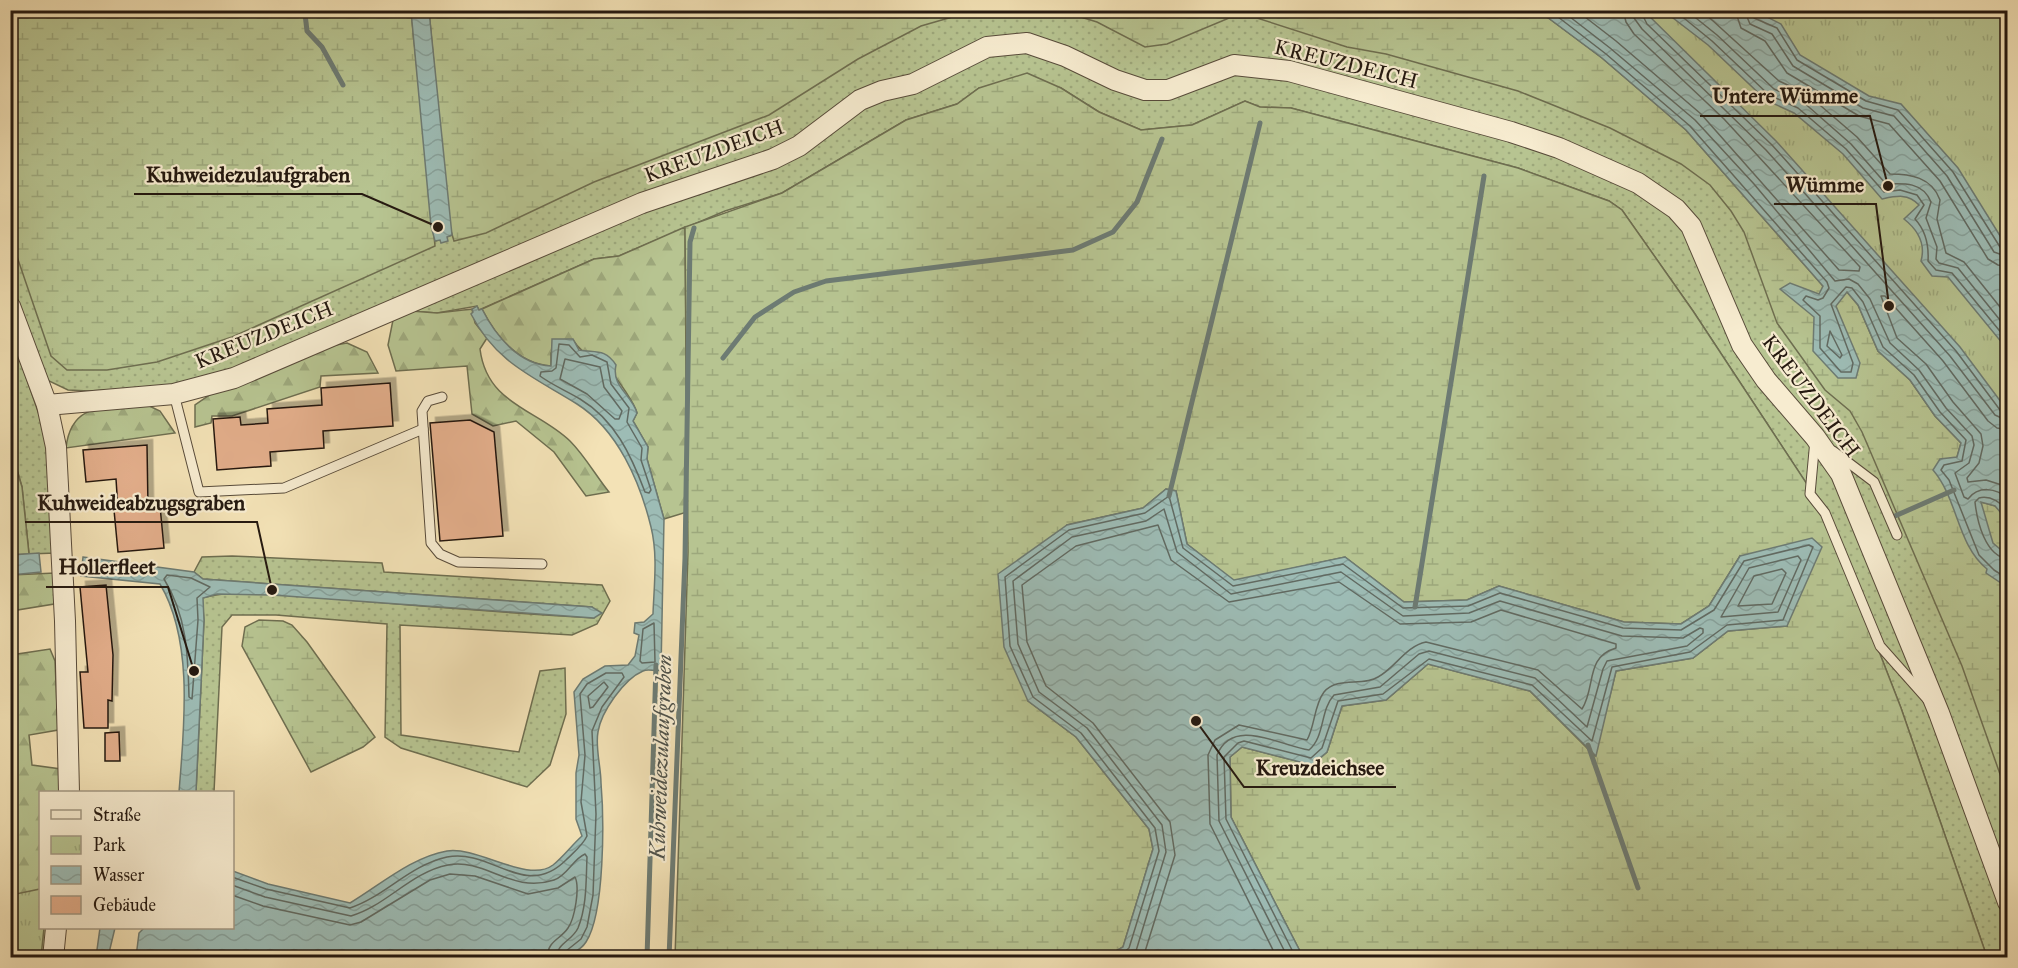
<svg xmlns="http://www.w3.org/2000/svg" width="2018" height="968" font-family="'IM FELL Great Primer',serif">
<style>
.grass{fill:url(#grass-dots);stroke:#6e6e50;stroke-width:1.5}
.forest{fill:url(#forest-firs);stroke:#6e6e50;stroke-width:1.5}
.wetland{fill:url(#wetland-marsh);stroke:#6e6e50;stroke-width:1.5}
.park{fill:url(#park-tufts);stroke:#6e6e50;stroke-width:1.5}
.water{fill:url(#water-waves);stroke:#6d7b73;stroke-width:1.5}
.lines{fill:none;stroke-linecap:round;stroke-linejoin:round}
.shore{stroke:#616a62;stroke-width:1.5}
.stream{stroke:#6d7b73;stroke-width:5}
.building{fill:#e3ae8b;stroke:#251910;stroke-width:1.5;filter:url(#shadow)}
.lane-casing{stroke:#584b3a;stroke-width:11}
.street-casing{stroke:#584b3a;stroke-width:22}
.lane{stroke:#f7ecd0;stroke-width:9}
.street{stroke:#f7ecd0;stroke-width:20}
.labels{text-anchor:middle;stroke-width:4.5;stroke-linejoin:round;paint-order:stroke}
.street-label{font-size:21px;fill:#251910;stroke:#f7ecd0}
.water-label{font-size:22px;font-style:italic;fill:#4f524a;stroke:#f7ecd0}
.leader{fill:none;stroke:#251910;stroke-width:2}
.callout-dot{fill:#251910;stroke:#f7ecd0;stroke-width:2}
.callout-label{font-size:22px;text-anchor:middle;font-weight:bold;fill:#251910;stroke:#f7ecd0;stroke-width:4.5;stroke-linejoin:round;paint-order:stroke}
</style>
<defs>
<pattern id="grass-dots" width="8" height="8" patternUnits="userSpaceOnUse" patternTransform="scale(1.5)"><rect width="8" height="8" fill="#b7c491"/><path d="M2 2h.1M6 6h.1" fill="none" stroke="#9da87c" stroke-width="1.8" stroke-linecap="round"/></pattern>
<pattern id="forest-firs" width="22" height="20" patternUnits="userSpaceOnUse" patternTransform="scale(1.5)"><rect width="22" height="20" fill="#b7c491"/><path d="M5 1l3.5 6h-7zM16 11l3.5 6h-7z" fill="#9da87c"/></pattern>
<pattern id="wetland-marsh" width="20" height="14" patternUnits="userSpaceOnUse" patternTransform="scale(1.5)"><rect width="20" height="14" fill="#b7c491"/><path d="M1 5h8M5 5V1M11 12h8M15 12V8" fill="none" stroke="#9da87c"/></pattern>
<pattern id="park-tufts" width="24" height="20" patternUnits="userSpaceOnUse" patternTransform="scale(1.5)"><rect width="24" height="20" fill="#b7c491"/><path d="M3 7l-1-3M5 7V3M7 7l1-3M15 17l-1-3M17 17v-4M19 17l1-3" fill="none" stroke="#9da87c"/></pattern>
<pattern id="water-waves" width="16" height="10" patternUnits="userSpaceOnUse" patternTransform="scale(1.5)"><rect width="16" height="10" fill="#9dbcb5"/><path d="M0 5q4-4 8 0t8 0" fill="none" stroke="#87a19b"/></pattern>
<filter id="shadow"><feDropShadow dx="5.5" dy="-5.5" stdDeviation="0" flood-color="#0004"/></filter>
</defs>
<rect width="100%" height="100%" fill="#f3e2b6"/>
<filter id="stains"><feTurbulence type="fractalNoise" baseFrequency=".00333" numOctaves="4"/><feColorMatrix values="0 0 0 0 .2 0 0 0 0 .09 0 0 0 0 .02 0 0 0 .5 -.17"/></filter>
<radialGradient id="worn" r=".72"><stop offset=".6" stop-color="#630" stop-opacity="0"/><stop offset="1" stop-color="#630" stop-opacity=".3"/></radialGradient>
<g class="grass">
<polygon points="411,11 436,241 452,235 429,11 1539,11 1686,130 2007,587 2007,957 1987,957 1901,708 1824,510 1693,311 1622,210 1609,201 1518,168 1291,108 1260,107 1245,101 1192,125 1141,130 1099,112 1061,88 979,88 957,104 906,120 782,193 725,211 619,256 594,259 479,310 477,306 437,313 411,311 233,370 172,386 89,391 68,390 49,381 40,370 11,284 10,17"/>
<polygon points="10,331 43,426 53,473 55,553 29,554 22,487 11,448"/>
<path d="M232,556L382,563L384,572L602,585L610,601L597,624L572,635L400,625L401,735L519,752L540,671L565,668L566,714L550,765L527,787L401,748L385,737L387,624L276,615H232L222,627L214,792H196L204,620L202,598C248,586 302,597 348,600C430,607 512,613 594,618L596,615L592,607L203,579L194,572L202,557Z"/>
</g>
<g class="forest">
<path d="M685,227L687,512L664,519L647,459L648,447L633,421L637,413C635,404 618,380 612,373C599,361 582,355 573,340L551,353V366C518,364 496,336 482,309L594,259L619,256Z"/>
<path d="M472,309L475,323L487,338L480,349C487,405 537,409 570,441C585,456 596,476 609,492L586,496L554,452L516,421L493,426L472,414L467,366L396,371L388,345L393,320L411,311L437,313Z"/>
<polygon points="347,343 367,352 378,373 321,376 320,387 232,416 212,416 211,423 195,427 195,405 214,392 330,346"/>
<path d="M145,404L160,411L175,433L66,448C71,401 107,408 145,404Z"/>
<polygon points="55,573 54,604 11,611 11,575"/>
<polygon points="50,649 55,661 58,730 29,735 32,765 61,769 62,792 40,792 40,928 48,928 44,957 11,958 11,655"/>
</g>
<g class="wetland">
<polygon points="10,11 411,11 435,246 232,337 157,362 107,370 67,370 51,356 11,239"/>
<polygon points="429,11 973,11 921,26 858,59 769,115 594,182 486,233 454,241 449,224"/>
<polygon points="1061,11 1539,11 1602,58 1686,130 1823,286 1847,292 1858,305 1878,351 1910,380 1935,416 1961,443 1957,457 1981,502 1996,506 2007,520 2007,794 1962,666 1862,432 1850,411 1825,390 1777,323 1744,232 1731,211 1710,185 1681,164 1610,128 1518,91 1386,54 1347,47 1257,18 1229,18 1167,44 1145,47 1097,22"/>
<polygon points="1027,73 1061,88 1099,112 1141,130 1192,125 1245,101 1260,107 1291,108 1518,168 1609,201 1622,210 1693,311 1824,510 1901,708 1987,957 1303,957 1231,817 1230,757 1242,747 1312,765 1327,752 1342,706 1386,700 1428,664 1530,691 1595,756 1616,671 1693,658 1728,631 1787,626 1740,556 1709,606 1681,624 1624,622 1499,586 1467,600 1404,602 1345,557 1234,581 1187,544 1176,491 1166,489 1143,508 1067,525 1028,701 1076,737 1149,829 1153,849 1123,947 1105,958 675,958 688,552 685,227 782,193 906,120 957,104 979,88"/>
<polygon points="259,620 283,621 292,625 307,642 375,737 363,747 311,772 242,646 245,627"/>
</g>
<g class="park">
<polygon points="1582,11 2007,11 2007,468 1868,292"/>
<polygon points="10,448 22,487 29,554 11,555"/>
<polygon points="40,889 40,928 44,928 41,957 11,957 11,895"/>
</g>
<g class="water">
<polygon points="411,11 429,11 452,235 447,237 448,241 441,243 440,240 435,241 431,226"/>
<path d="M1539,11H1644L1776,141L1960,347L2007,410V520L1995,506L1981,502L1993,543L2007,555V587L1986,573L1987,569C1957,545 1958,499 1933,470L1940,459L1957,457L1961,443L1935,416L1910,380L1878,351L1858,305L1847,292L1836,306L1860,363L1856,378H1838L1813,351L1814,317L1780,289L1790,283L1819,294L1823,286L1686,130L1602,58Z"/>
<path d="M1664,11H1755L1781,24L1800,55L1869,96L1901,104L1958,168L2007,247V349L1948,277L1932,276L1921,261C1926,243 1918,230 1904,219L1919,205C1908,193 1896,196 1882,199L1843,154L1794,113L1766,100L1708,45Z"/>
<path d="M477,306L479,310L482,309C495,335 519,365 551,366L552,339H573L579,350C595,353 605,348 616,365C611,386 632,395 637,413L633,421L648,447L647,459L664,519L661,670C654,672 649,668 643,671C624,679 601,712 598,732C595,747 601,767 601,783C604,818 605,913 586,942C579,953 566,955 555,958L136,957L139,933L144,928H232L233,871L268,884L350,903C380,885 412,857 447,851C478,846 528,884 553,865C563,857 572,845 582,836L576,819V773L579,755L574,692L583,679L605,666L628,665L635,656L639,635L634,633L635,623L644,622L653,614C654,586 658,555 651,527C640,482 618,430 577,404C534,377 496,363 471,314L473,312L472,309Z"/>
<polygon points="1166,489 1176,491 1187,544 1234,580 1345,557 1404,602 1467,600 1499,586 1624,622 1681,624 1709,606 1740,556 1812,538 1822,547 1787,626 1728,631 1693,658 1616,671 1596,756 1530,691 1428,664 1386,700 1342,706 1327,752 1312,765 1242,747 1230,757 1231,817 1303,957 1105,957 1123,947 1153,849 1149,829 1076,737 1028,701 1004,647 998,574 1067,525 1143,508"/>
<polygon points="39,553 41,572 11,575 11,555"/>
<path d="M83,557L194,572L203,579L592,607L602,613L594,618L272,595L217,594L203,598L204,620L196,792H179C184,728 194,641 160,584L81,576Z"/>
<polygon points="100,928 115,928 108,957 96,957"/>
</g>
<g class="lines">
<g class="shore">
<polyline points="1549,10 1606,54 1690,126 1827,282 1829,288 1823,298 1818,300 1806,296 1803,300 1820,316 1820,348 1841,372 1851,372 1853,363 1831,304 1846,287 1852,288 1863,302 1883,347 1914,375 1940,412 1966,440 1962,461 1944,465 1941,470 1949,480 1979,555 1994,570 2008,579"/>
<path d="M1561,10L1610,48L1695,120L1754,184L1835,281L1849,279L1858,284L1870,299L1890,343L1919,370L1946,408L1972,436L1974,445L1969,463L1955,473L1964,497L1968,499C1978,486 1996,487 2008,499"/>
<polyline points="1576,10 1616,41 1701,114 1839,270 1859,271 1860,267 1724,119 1634,34 1626,22 1623,10"/>
<polyline points="1633,10 1634,18 1642,29 1766,150 1950,356 1995,415 2008,421"/>
<polyline points="1640,10 1647,24 1772,145 1956,351 2000,410 2008,413"/>
<path d="M1674,10L1712,41L1769,95L1798,108L1846,149L1884,192L1900,190L1917,195L1924,205L1915,219C1926,231 1929,245 1928,261L1936,270L1952,273L2008,341"/>
<path d="M1686,10L1717,35L1774,89L1802,101L1851,144L1886,184C1904,183 1923,182 1931,202L1926,218L1937,247L1936,259L1939,263L1958,268L2008,330"/>
<path d="M1701,10L1779,81L1807,94L1857,137L1890,174C1910,174 1932,177 1940,200L1937,219L1946,253L1964,262L2008,317"/>
<polyline points="1735,10 1741,28 1765,41 1787,73 1859,116 1889,124 1940,181 1988,259 1998,265 2008,267"/>
<polyline points="1744,10 1750,24 1772,34 1793,66 1863,108 1894,116 1947,176 1994,252 2008,257"/>
<polyline points="1751,10 1754,18 1777,28 1797,60 1866,101 1898,110 1953,172 2000,247 2008,250"/>
<polygon points="1830,331 1842,355 1840,358 1827,346"/>
<path d="M559,344L569,345L580,357L592,355L607,362L611,384L629,408L627,422L642,448L641,460L651,490L649,493L645,492C631,455 615,420 580,399C567,391 552,385 540,376L541,372L552,371L556,368Z"/>
<polygon points="565,359 600,367 604,387 622,411 619,419 615,419 587,394 560,379"/>
<polyline points="2008,430 1997,428 1988,421 1943,361 1885,296 1881,296 1897,338 1926,364 1953,402 1981,434 1983,446 1979,463 1967,478 1968,482 1986,480 2008,487"/>
<path d="M2008,511C2000,502 1991,495 1979,498L1975,502C1977,521 1985,556 2008,559"/>
<polygon points="1798,556 1801,560 1778,612 1721,617 1749,568"/>
<polygon points="1782,569 1786,573 1772,604 1738,606 1754,576"/>
<path d="M167,575L191,578L210,587L197,598L198,620L192,699L189,697C188,655 187,616 164,579Z"/>
<polygon points="654,623 655,662 642,663 640,661 643,629"/>
<polygon points="604,682 608,687 593,707 590,708 588,696"/>
<path d="M232,877L266,889L350,908C384,897 410,865 447,857C492,848 525,901 566,860C573,853 583,845 587,836L581,802L585,755L580,694L587,684L606,673H622L624,677L602,707L592,731L596,814L593,895L587,927L581,939L566,951L564,958"/>
<path d="M232,885L265,897L351,916C386,906 411,872 448,865C486,858 511,894 554,880C567,876 573,859 585,854L587,857C586,880 587,906 578,928C572,941 557,943 556,958"/>
<path d="M232,895L263,906L350,925L361,922L430,880L450,874L475,876L528,894L558,888L575,877C580,887 575,918 568,928C560,940 548,940 547,958"/>
<polyline points="1117,958 1129,948 1159,851 1155,828 1081,733 1033,697 1010,646 1005,577 1069,530 1145,513 1169,496 1183,548 1233,586 1343,564 1403,608 1468,606 1500,593 1623,628 1681,630 1714,610 1744,561 1809,545 1813,547 1783,620 1727,625 1690,652 1612,667 1592,741 1532,685 1429,659 1383,694 1338,701 1322,748 1311,758 1244,741 1238,743 1224,757 1226,819 1296,958"/>
<path d="M1131,958L1136,951L1166,852L1162,825L1087,728L1039,692L1018,644L1013,581L1072,537L1146,521L1164,509L1177,552L1231,594L1341,572L1403,616L1469,613L1500,601L1622,636L1683,638L1700,628L1703,629V633L1687,646L1607,661L1603,669L1587,727L1535,678L1429,651L1419,654L1380,687L1334,695C1320,710 1325,737 1309,750C1281,746 1233,716 1217,755L1219,821L1288,958"/>
<path d="M1143,958L1175,855L1170,822L1093,723L1046,686L1027,642L1022,585L1076,546L1158,525L1171,560L1229,602L1339,582L1400,624L1471,622L1501,610L1616,644V648C1585,657 1596,687 1582,709L1538,670L1426,642C1406,646 1395,668 1378,677C1362,687 1338,676 1324,692C1314,705 1315,726 1307,740L1239,725L1215,740L1208,755L1210,824L1277,958"/>
</g>
<g class="stream">
<polyline points="302,10 305,14 307,31 322,47 343,85"/>
<polyline points="723,358 755,317 794,292 826,281 1073,250 1113,232 1137,202 1162,139"/>
<polyline points="1169,496 1260,123"/>
<polyline points="1895,516 1954,490"/>
<polyline points="1415,607 1484,176"/>
<polyline points="1588,745 1638,888"/>
<polyline points="647,958 656,665"/>
<polyline points="669,958 685,558 690,242 694,228"/>
</g>
</g>
<g class="building">
<polygon points="390,383 393,426 323,431 324,448 270,452 271,466 217,470 213,419 240,417 241,425 268,423 267,409 322,405 321,388"/>
<polygon points="470,420 494,432 503,536 440,541 430,423"/>
<polygon points="147,445 148,507 160,506 164,548 118,552 114,510 118,509 116,479 86,482 83,450"/>
<polygon points="106,585 113,655 112,701 108,700 108,728 84,728 80,672 88,672 80,587"/>
<polygon points="119,732 120,761 105,761 105,733"/>
</g>
<g class="lines">
<g class="lane-casing">
<g id="lane">
<polyline points="174,394 199,492 284,488 423,429"/>
<polyline points="442,397 428,401 422,411 431,543 440,554 458,562 542,564"/>
<polyline points="1815,440 1810,494 1825,513 1880,646 1928,700"/>
<polyline points="1833,451 1874,482 1897,535"/>
</g>
</g>
<g class="street-casing">
<g id="street">
<polyline points="10,306 47,405 56,447 65,621 69,792"/>
<polyline points="47,405 174,394 234,378 642,203 773,159 799,146 860,100 882,91 913,84 987,47 1027,43 1065,56 1115,80 1145,90 1168,90 1234,65 1289,71 1511,132 1559,148 1638,183 1676,209 1691,226 1742,345 1766,380 1815,437 1841,474 1939,713 2008,902"/>
<polyline points="53,958 56,928"/>
</g>
</g>
<use href="#lane" class="lane"/>
<use href="#street" class="street"/>
</g>
<g class="labels">
<g class="street-label">
<text transform="translate(1346 64) rotate(14)" y="7">KREUZDEICH</text>
<text transform="translate(714 151) rotate(-20)" y="7">KREUZDEICH</text>
<text transform="translate(264 335) rotate(-22)" y="7">KREUZDEICH</text>
<text transform="translate(1811 396) rotate(53)" y="7">KREUZDEICH</text>
</g>
<g class="water-label">
<text transform="translate(660 757) rotate(-88)" y="8">Kuhweidezulaufgraben</text>
</g>
</g>
<path class="leader" d="M1888 186L1870 116H1700M438 227L362 194H134M1889 306L1876 204H1774M272 590L257 522H25M194 671L168 587H46M1196 721L1244 787H1396"/>
<g class="callout-dot">
<circle cx="1888" cy="186" r="6"/>
<circle cx="438" cy="227" r="6"/>
<circle cx="1889" cy="306" r="6"/>
<circle cx="272" cy="590" r="6"/>
<circle cx="194" cy="671" r="6"/>
<circle cx="1196" cy="721" r="6"/>
</g>
<g class="callout-label">
<text x="1785" y="103">Untere Wümme</text>
<text x="248" y="182">Kuhweidezulaufgraben</text>
<text x="1825" y="192">Wümme</text>
<text x="141" y="510">Kuhweideabzugsgraben</text>
<text x="107" y="574">Hollerfleet</text>
<text x="1320" y="775">Kreuzdeichsee</text>
</g>
<rect width="2018" height="968" fill="none" stroke="#f3e2b6" stroke-width="36"/>
<rect x="12" y="12" width="1994" height="944" fill="none" stroke="#251910" stroke-width="3"/>
<rect x="18" y="18" width="1982" height="932" fill="none" stroke="#251910" stroke-width="1.5"/>
<rect x="39" y="791" width="195" height="138" fill="#f7ecd0" stroke="#a39883" stroke-width="1.5"/>
<rect x="51" y="810" width="30" height="9" fill="#f7ecd0" stroke="#a39883" stroke-width="1.5"/>
<text x="93" y="821" font-size="18" fill="#251910">Straße</text>
<rect x="51" y="836" width="30" height="18" fill="url(#park-tufts)" stroke="#a39883" stroke-width="1.5"/>
<text x="93" y="851" font-size="18" fill="#251910">Park</text>
<rect x="51" y="866" width="30" height="18" fill="url(#water-waves)" stroke="#a39883" stroke-width="1.5"/>
<text x="93" y="881" font-size="18" fill="#251910">Wasser</text>
<rect x="51" y="896" width="30" height="18" fill="#e3ae8b" stroke="#a39883" stroke-width="1.5"/>
<text x="93" y="911" font-size="18" fill="#251910">Gebäude</text>
<rect width="100%" height="100%" filter="url(#stains)"/>
<rect width="100%" height="100%" fill="url(#worn)"/>
</svg>
